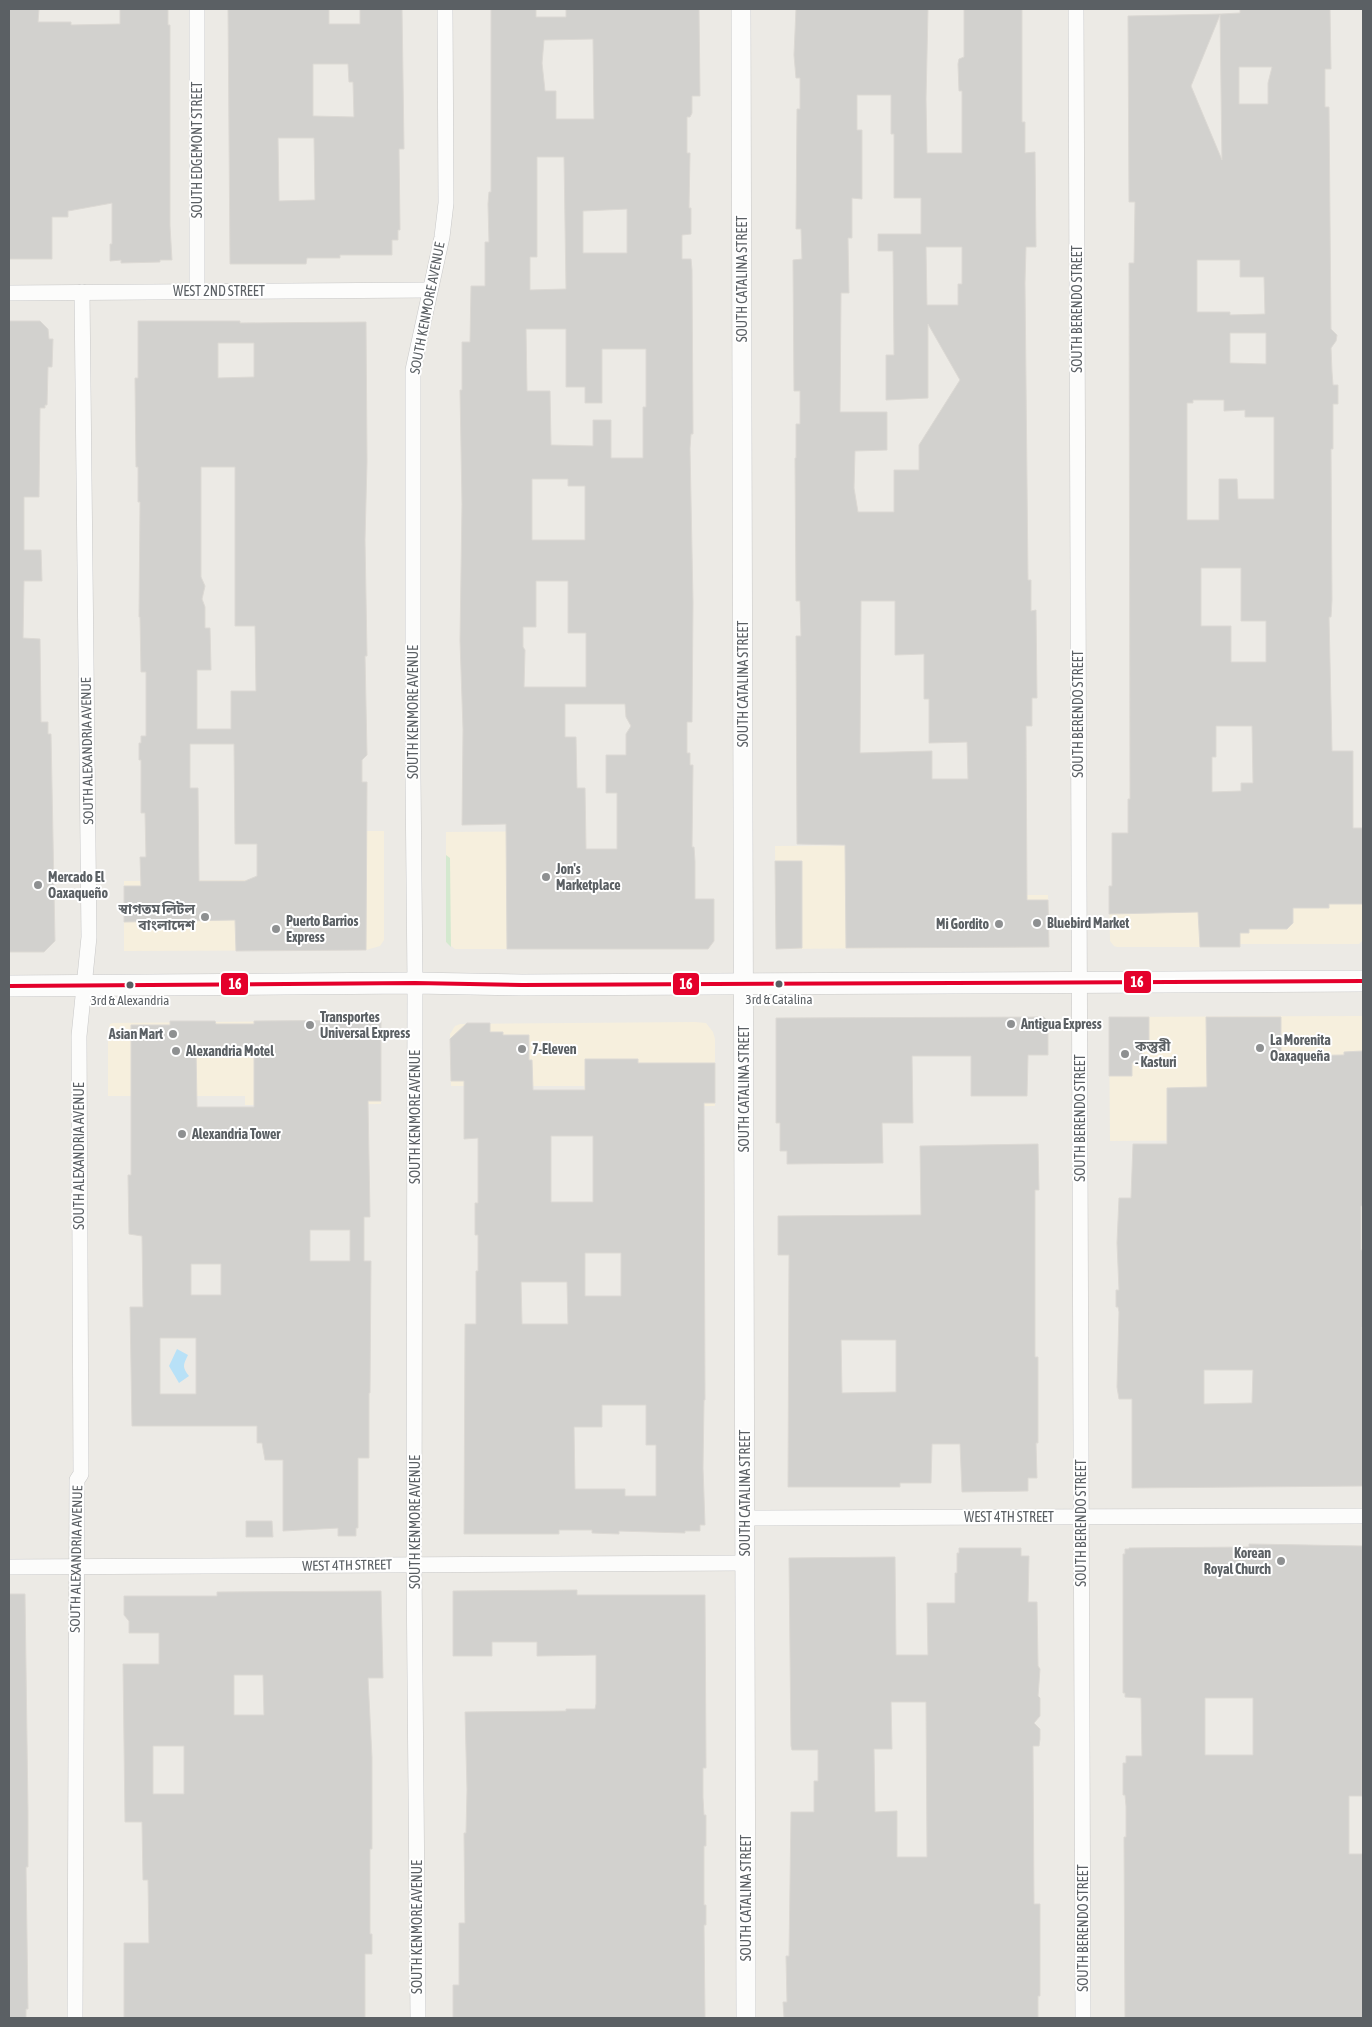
<svg xmlns="http://www.w3.org/2000/svg" width="1372" height="2027" font-family="'Asap Condensed','Noto Sans Bengali',sans-serif">
<style>
.commercial{fill:#f6efdd}
.green{fill:#d4e9cf}
.water{fill:#b8e1f7}
.building{fill:#d2d1ce;stroke:#dcd9d4;fill-rule:evenodd}
.lines{fill:none;stroke-linecap:round;stroke-linejoin:round}
.minor-casing{stroke:#c8c8c8;stroke-width:16}
.tertiary-casing{stroke:#c8c8c8;stroke-width:20}
.secondary-casing{stroke:#c9c9c9;stroke-width:22}
.minor{stroke:#fcfcfb;stroke-width:15}
.tertiary{stroke:#fcfcfb;stroke-width:19}
.secondary{stroke:#fcfcfb;stroke-width:21}
.bus-1-casing{stroke:#fff;stroke-width:8}
.bus-1{stroke:#e4002b;stroke-width:4}
.poi-dot{fill:#8e9091;stroke:#fff;stroke-width:2}
.bus-dot{fill:#5b6064;stroke:#fff;stroke-width:2}
.labels{text-anchor:middle;stroke-width:4;stroke-linejoin:round;paint-order:stroke}
.bus-label{font-size:13px;fill:#5b6064;stroke:#fff}
.street-label{font-size:14px;fill:#5b6064;stroke:#fff}
.poi-label{font-size:14px;font-weight:bold;fill:#5b6064;stroke:#fff;text-anchor:start}
.line-badge{stroke:#fff;stroke-width:2}
.badge-label{font-size:14px;text-anchor:middle;font-weight:bold;fill:#fff}
</style>
<rect width="100%" height="100%" fill="#eceae5"/>
<g class="commercial">
<polygon points="257,831 384,831 384,940 380,946 366,950 124,951 124,881 257,880"/>
<polygon points="586,831 586,900 713,899 714,941 708,949 455,949 446,942 446,832"/>
<polygon points="912,845 913,895 1048,895 1049,947 776,949 775,846"/>
<polygon points="1363,885 1363,940 1359,944 1240,944 1240,947 1117,947 1114,946 1110,941 1109,886"/>
<polygon points="1363,1016 1363,1086 1243,1087 1243,1140 1110,1141 1109,1021 1113,1017"/>
<polygon points="381,1020 381,1104 245,1105 245,1096 108,1096 108,1031 110,1024 113,1023"/>
<polygon points="695,1022 706,1023 713,1032 715,1039 715,1106 584,1107 584,1086 451,1086 450,1034 455,1026 460,1024"/>
</g>
<polygon class="green" points="446,855 450,858 451,947 446,942"/>
<path class="water" d="M177,1349L188,1355C183,1365 182,1367 189,1376L179,1383L169,1366Z"/>
<g class="building">
<polygon points="9,9 39,9 38,22 71,22 71,25 120,24 120,9 168,9 168,25 170,25 170,226 172,260 160,260 160,262 121,263 121,260 110,261 110,244 112,244 112,203 68,211 68,217 52,217 52,259 9,259"/>
<path d="M228,9H329V24H360V9H402L404,149H399L400,230H398V240H392V255H340V258H307L306,264H230ZM313,64H348L349,82H353L354,117L313,116ZM278,138H314L315,200L279,201Z"/>
<path d="M491,9H536V17H566V9H699L700,96H692V113L690,117H687V153H690L689,208H691V234L682,235V259H691L692,270L693,434H691L690,448L693,602L692,722H687V753H690V765H693L692,847H694L695,862V899H714V941L708,949H507L506,824L462,825L463,729L460,640L462,504L460,390H462V342H470L471,286H485V242H489L488,204L489,192H491ZM593,39L594,119H556V91H545L542,63L544,40ZM537,157H564L566,289L530,290V257H537ZM627,209V253H583V211ZM526,329H566V387H585V403H602V349H646V407H643V458H611V420H593V446L551,445L550,391H527ZM532,479H568V486H585V540H532ZM536,581H568V633H586V687H524L525,650L523,647V627H536ZM565,704H625L626,717L631,726L626,734V755H606V793H617V849H586L585,788H577L576,737H565Z"/>
<path d="M796,9H928L926,99L927,153H962V91H959L958,64L959,59L964,57V9H1022V122H1025V153L1035,152L1036,247H1026L1025,283L1028,580H1031V611L1036,610L1037,698H1032V726H1026L1027,900H1048L1049,947L846,948L845,845L797,844L796,636H801L800,601H796L795,458H796V424H800V391H794L793,260L802,259L801,229H796L797,109H800V78H796L794,55ZM857,95H891V134H894V198H921V234H878V251H893L894,355H886V400L928,398V324L960,380L919,445V470H894V512H858L854,488L855,451L887,450V412H840L841,293H849L848,238H852V198L862,199V130H857ZM926,247H962V284H958V305H927ZM861,601H895V655L924,654V699H929V743L967,742L968,779H932V751L860,753Z"/>
<path d="M1240,9H1330L1331,69H1325V107H1329L1331,329L1337,335L1336,341L1331,348L1332,372L1333,385H1338V404H1333V449H1331L1332,600L1331,617H1329L1332,751H1353V828H1363V904H1329V908H1293V923L1287,929H1249V933H1240V947H1200L1198,912L1109,914V886H1112V833H1128V799H1130L1129,263H1134L1135,202H1129L1128,16L1221,14L1240,13ZM1220,15L1222,160L1191,86ZM1239,67H1272L1268,83V104H1239ZM1197,260H1240V277H1264L1265,314L1230,315V312H1197ZM1230,333H1266V364L1230,363ZM1193,400H1224V411L1245,410V417H1274V499H1238L1237,479H1219V520H1187V403H1193ZM1201,568H1241V621H1266V662H1231V626H1201ZM1216,726H1252L1253,783H1241V791L1212,792V757H1216Z"/>
<polygon points="9,321 40,321 48,329 49,339 53,339 52,367 48,367 47,405 45,405 45,408 40,408 39,497 24,497 24,550 41,550 42,581 24,581 23,638 40,639 41,722 48,722 48,734 51,734 55,941 44,952 9,952"/>
<path d="M138,321H240V323L366,322L367,462L365,540L367,656H365L367,755L362,760V782H367L366,950L236,951L235,920L124,922V886H141L140,857H146L145,813H141V760H139V743H141V736H146V672H141L140,617H139L140,502H138V467H136L135,378H138ZM218,343H254V377L218,378ZM201,467H235V626H255L256,691H231V729H197V670H211L210,628H205V607L202,599L205,586L201,577ZM190,744H234L235,844H257V876L245,881H199L198,788H190Z"/>
<polygon points="775,861 802,861 802,948 776,949"/>
<polygon points="1044,1017 1048,1022 1048,1055 1028,1055 1027,1096 971,1096 971,1056 912,1056 913,1123 882,1123 883,1163 787,1164 787,1151 780,1151 780,1123 776,1123 776,1018"/>
<polygon points="1109,1017 1149,1017 1149,1045 1142,1045 1142,1062 1132,1063 1132,1076 1109,1076"/>
<path d="M1206,1017H1281V1056L1344,1055V1052L1363,1051V1206H1361V1250H1363V1327H1362L1363,1486L1132,1488V1399H1119L1117,1387L1119,1312L1118,1307H1116V1290H1119L1117,1243L1119,1198H1131L1133,1144H1167V1088L1207,1087ZM1204,1370H1253L1252,1403L1204,1404Z"/>
<path d="M381,1020V1101H368L370,1217H364V1261H371L370,1393H369V1458H358V1528H356V1536H338V1528L283,1531V1460H265L262,1443H257V1426H132L130,1307H143L142,1236L129,1234L128,1175H131V1025H170V1021H215L216,1024H254V1021ZM196,1048H254V1107H197ZM310,1230H350V1261H310ZM191,1264H221V1295H191ZM160,1338H196V1394H160Z"/>
<path d="M467,1023H490V1032H503V1035H529V1060H532L533,1090H585V1059H638V1063H715V1103H704L705,1400H704L703,1468L705,1525H700V1531H685V1533L619,1531V1534L592,1533V1530H559V1534H464L465,1324H476V1271H478V1235H475V1203H478V1138L464,1139V1081H451L450,1039ZM551,1136H593V1202H551ZM585,1253H621V1296H585ZM521,1282H567L568,1324H522ZM602,1405H646V1445H656V1496H625V1489H575L574,1427H602Z"/>
<path d="M1038,1144L1039,1190H1035V1357H1038V1443H1036L1037,1478H1028V1491L962,1492L960,1444H932L931,1483H900V1487H788L789,1255H778V1216L921,1215L920,1146ZM841,1340H896V1392L842,1393Z"/>
<polygon points="246,1521 272,1521 273,1537 246,1537"/>
<path d="M1249,1544L1363,1546L1362,1796H1349V1854H1363V2018H1125L1124,1837H1126V1806L1125,1795H1123V1763H1126V1756H1142L1141,1698L1125,1697V1693H1123V1554H1125V1549H1129V1548L1249,1547ZM1205,1698H1253V1755H1205Z"/>
<path d="M959,1548H1021V1556H1029L1028,1602H1037L1038,1666L1040,1669L1038,1696L1040,1698V1716L1034,1723L1040,1729V1739L1039,1746H1033L1034,1904H1040V1996H1038V2018H784L783,2002H787L786,1956H789L791,1812H814V1781H818V1750H792L791,1746L789,1558L895,1557L896,1655H928L927,1603H955V1573H957V1553H959ZM891,1702H926L927,1857H897V1811L875,1812L874,1749H892Z"/>
<polygon points="577,1590 577,1595 705,1595 706,1768 703,1768 703,1798 704,1815 706,1815 706,1846 704,1846 704,1905 706,1905 706,1925 704,1925 705,2018 453,2018 453,1985 459,1985 459,1923 465,1923 464,1833 466,1833 467,1790 465,1712 566,1711 566,1709 595,1709 596,1704 596,1655 537,1656 537,1642 492,1642 492,1656 453,1656 453,1591"/>
<path d="M381,1591L383,1678H368L372,1758V1849H370V1934H372V1954H365V2018H124V1943H149L148,1880H143L142,1822H125L123,1664H159V1633H129V1621L124,1615V1596H217V1592ZM234,1675H263L264,1715H234ZM153,1746H184V1794H153Z"/>
<polygon points="9,1594 25,1594 28,1812 28,1867 26,1867 28,2009 26,2009 26,2018 9,2018"/>
</g>
<g class="lines">
<g class="minor-casing">
<g id="minor">
<polyline points="197,9 197,292"/>
<polyline points="1076,9 1083,2018"/>
<polyline points="9,293 430,290"/>
<polyline points="745,1518 1363,1516"/>
<polyline points="9,1567 745,1563"/>
<polyline points="75,2018 77,1480 81,1474 79,1036 89,937 82,292"/>
<polyline points="418,2018 414,1564 415,983 413,777 413,370 442,237 446,203 445,9"/>
</g>
</g>
<g class="tertiary-casing">
<polyline id="tertiary" points="741,9 746,2018"/>
</g>
<g class="secondary-casing">
<polyline id="secondary" points="9,986 415,983 522,985 1363,981"/>
</g>
<use href="#minor" class="minor"/>
<use href="#tertiary" class="tertiary"/>
<use href="#secondary" class="secondary"/>
<g class="bus-1-casing">
<polyline id="bus-1" points="9,986 415,983 522,985 1363,981"/>
</g>
<use href="#bus-1" class="bus-1"/>
</g>
<g class="poi-dot">
<circle cx="546" cy="877" r="5"/>
<circle cx="38" cy="885" r="5"/>
<circle cx="205" cy="917" r="5"/>
<circle cx="1037" cy="923" r="5"/>
<circle cx="999" cy="924" r="5"/>
<circle cx="276" cy="929" r="5"/>
<circle cx="1011" cy="1024" r="5"/>
<circle cx="310" cy="1025" r="5"/>
<circle cx="173" cy="1034" r="5"/>
<circle cx="1260" cy="1048" r="5"/>
<circle cx="522" cy="1049" r="5"/>
<circle cx="176" cy="1051" r="5"/>
<circle cx="1125" cy="1054" r="5"/>
<circle cx="182" cy="1134" r="5"/>
<circle cx="1281" cy="1561" r="5"/>
</g>
<g class="bus-dot">
<circle cx="779" cy="984" r="4.5"/>
<circle cx="130" cy="985" r="4.5"/>
</g>
<g class="labels">
<g class="bus-label">
<text x="779" y="1004">3rd &amp; Catalina</text>
<text x="130" y="1005">3rd &amp; Alexandria</text>
</g>
<g class="street-label">
<text transform="translate(197 150) rotate(-90)" y="5">SOUTH EDGEMONT STREET</text>
<text transform="translate(742 279) rotate(-90)" y="5">SOUTH CATALINA STREET</text>
<text x="219" y="296">WEST 2ND STREET</text>
<text transform="translate(427 308) rotate(-79)" y="5">SOUTH KENMORE AVENUE</text>
<text transform="translate(1077 309) rotate(-90)" y="5">SOUTH BERENDO STREET</text>
<text transform="translate(743 684) rotate(-90)" y="5">SOUTH CATALINA STREET</text>
<text transform="translate(413 712) rotate(-90)" y="5">SOUTH KENMORE AVENUE</text>
<text transform="translate(1078 714) rotate(-90)" y="5">SOUTH BERENDO STREET</text>
<text transform="translate(87 751) rotate(-91)" y="5">SOUTH ALEXANDRIA AVENUE</text>
<text transform="translate(744 1089) rotate(-90)" y="5">SOUTH CATALINA STREET</text>
<text transform="translate(415 1117) rotate(-90)" y="5">SOUTH KENMORE AVENUE</text>
<text transform="translate(1080 1118) rotate(-90)" y="5">SOUTH BERENDO STREET</text>
<text transform="translate(79 1156) rotate(-90)" y="5">SOUTH ALEXANDRIA AVENUE</text>
<text transform="translate(745 1493) rotate(-90)" y="5">SOUTH CATALINA STREET</text>
<text x="1009" y="1522">WEST 4TH STREET</text>
<text transform="translate(415 1522) rotate(-90)" y="5">SOUTH KENMORE AVENUE</text>
<text transform="translate(1081 1523) rotate(-90)" y="5">SOUTH BERENDO STREET</text>
<text transform="translate(76 1559) rotate(-89)" y="5">SOUTH ALEXANDRIA AVENUE</text>
<text transform="translate(347 1565) rotate(-1)" y="5">WEST 4TH STREET</text>
<text transform="translate(746 1898) rotate(-90)" y="5">SOUTH CATALINA STREET</text>
<text transform="translate(417 1927) rotate(-90)" y="5">SOUTH KENMORE AVENUE</text>
<text transform="translate(1083 1928) rotate(-90)" y="5">SOUTH BERENDO STREET</text>
</g>
<g class="poi-label">
<text x="556" y="874">Jon's<tspan x="556" dy="16">Marketplace</tspan></text>
<text x="48" y="882">Mercado El<tspan x="48" dy="16">Oaxaqueño</tspan></text>
<text x="195" y="914" text-anchor="end">স্বাগতম লিটল<tspan x="195" dy="16">বাংলাদেশ</tspan></text>
<text x="286" y="926">Puerto Barrios<tspan x="286" dy="16">Express</tspan></text>
<text x="1047" y="928">Bluebird Market</text>
<text x="989" y="929" text-anchor="end">Mi Gordito</text>
<text x="320" y="1022">Transportes<tspan x="320" dy="16">Universal Express</tspan></text>
<text x="1021" y="1029">Antigua Express</text>
<text x="163" y="1039" text-anchor="end">Asian Mart</text>
<text x="1270" y="1045">La Morenita<tspan x="1270" dy="16">Oaxaqueña</tspan></text>
<text x="1135" y="1051">কস্তুরী<tspan x="1135" dy="16">- Kasturi</tspan></text>
<text x="532" y="1054">7-Eleven</text>
<text x="186" y="1056">Alexandria Motel</text>
<text x="192" y="1139">Alexandria Tower</text>
<text x="1271" y="1558" text-anchor="end">Korean<tspan x="1271" dy="16">Royal Church</tspan></text>
</g>
</g>
<g class="line-badge">
<rect x="1123" y="970" width="29" height="24" rx="5" fill="#e4002b"/>
<rect x="672" y="972" width="28" height="24" rx="5" fill="#e4002b"/>
<rect x="220" y="972" width="29" height="24" rx="5" fill="#e4002b"/>
</g>
<g class="badge-label">
<text x="1137" y="987">16</text>
<text x="686" y="989">16</text>
<text x="235" y="989">16</text>
</g>
<rect width="1372" height="2027" fill="none" stroke="#5b6064" stroke-width="20"/>
</svg>
